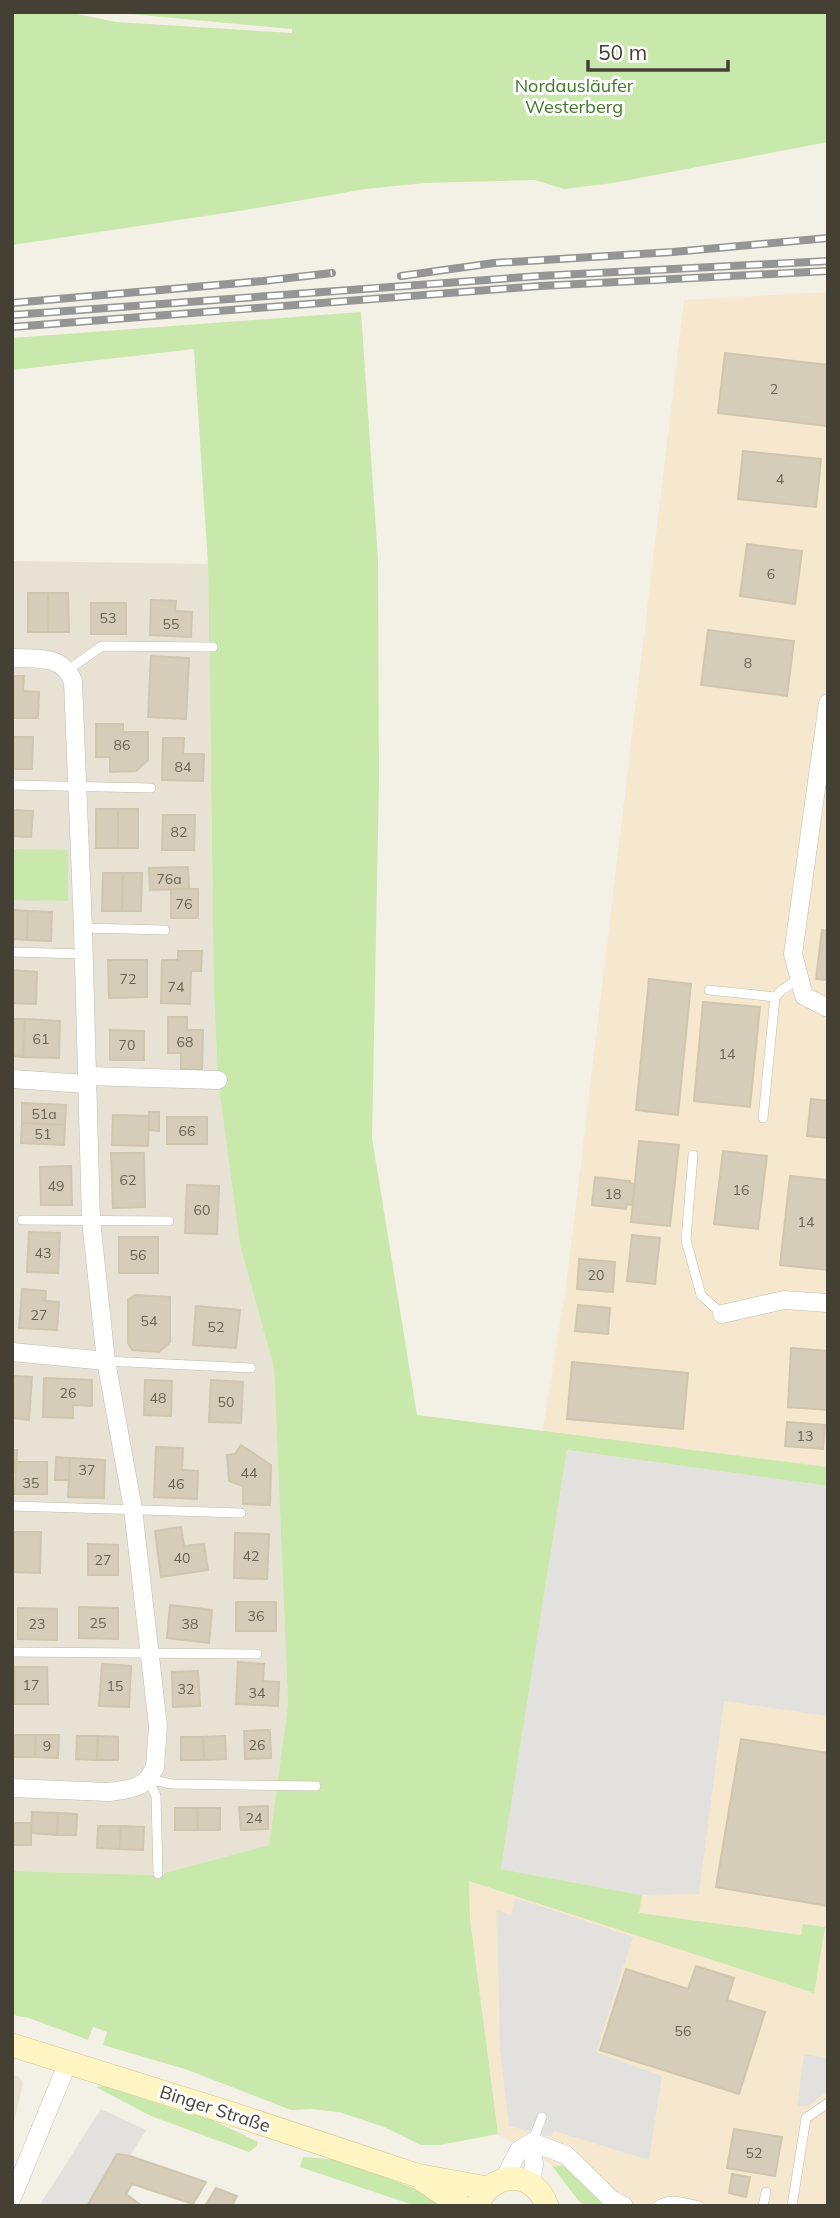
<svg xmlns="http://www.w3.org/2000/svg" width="840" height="2218" font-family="Mulish,sans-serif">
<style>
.residential{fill:#e7e2d3}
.commercial{fill:#f6e8cf}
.green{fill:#c9e8ac}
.parking{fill:#e3e1dd}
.building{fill:#d5ccba;stroke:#d0c5ad;stroke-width:2}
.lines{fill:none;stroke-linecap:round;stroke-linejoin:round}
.lane-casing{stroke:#c1bbaa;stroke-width:10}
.street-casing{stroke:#c1bbaa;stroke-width:19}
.secondary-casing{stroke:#d4c894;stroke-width:24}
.lane{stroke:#fff;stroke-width:9}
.street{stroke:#fff;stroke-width:18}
.secondary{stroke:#fff5c3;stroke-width:23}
.rail-casing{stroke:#959595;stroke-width:8}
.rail{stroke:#fff;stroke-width:5;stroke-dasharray:16;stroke-linecap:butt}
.labels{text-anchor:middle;stroke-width:6;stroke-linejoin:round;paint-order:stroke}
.number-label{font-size:14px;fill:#696356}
.park-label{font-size:18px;fill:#3f7827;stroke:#fff}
.street-label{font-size:18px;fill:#454034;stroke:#fff}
</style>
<rect width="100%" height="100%" fill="#f3f0e5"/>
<g class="residential">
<polygon points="12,561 208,564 214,995 218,1080 240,1245 274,1368 288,1705 269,1845 157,1875 12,1871"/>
<polygon points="12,2075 18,2076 23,2083 12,2131"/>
</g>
<polygon class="commercial" points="828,292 828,2206 585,2206 578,2200 550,2164 498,2134 470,1918 469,1880 566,1287 684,300"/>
<g class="green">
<polygon points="12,12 67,12 116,22 292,33 292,29 110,12 828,12 828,142 613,183 564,189 535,180 424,183 365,189 245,210 12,245"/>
<polygon points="361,312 378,559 379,781 372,1138 417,1415 828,1467 828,1486 567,1450 501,1869 642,1895 639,1913 801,1935 803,1924 825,1927 814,1993 469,1881 470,1918 498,2134 440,2145 421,2145 384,2127 339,2112 311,2109 291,2110 188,2070 103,2045 107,2032 93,2027 88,2040 29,2018 12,2015 12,1871 157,1875 269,1845 288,1705 274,1368 240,1245 218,1080 214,995 208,564 194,349 12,370 12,338"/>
<polygon points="12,849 68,850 68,901 12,900"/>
<polygon points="108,2085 122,2092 193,2115 198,2113 258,2142 256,2147 249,2152 151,2116 96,2087"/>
<polygon points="303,2157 341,2160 444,2200 442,2206 416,2206 300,2167"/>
<polygon points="565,2165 609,2206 585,2206 578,2200 553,2167"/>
</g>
<g class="parking">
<polygon points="567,1450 828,1486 828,1716 724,1701 699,1894 642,1895 501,1869"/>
<polygon points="516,1898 633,1937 596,2052 662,2076 649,2160 554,2131 551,2137 509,2126 500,2050 497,1910 511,1915"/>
<polygon points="804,2054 828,2058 828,2091 808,2106 797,2106"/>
<polygon points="101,2109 146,2130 130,2156 117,2154 87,2206 39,2206"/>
</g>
<g class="building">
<polygon points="725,353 828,365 828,426 718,413"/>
<polygon points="743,451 821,459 816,507 738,499"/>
<polygon points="747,544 802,551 795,604 740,596"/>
<rect x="28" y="593" width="20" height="39"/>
<polygon points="48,593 68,593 69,632 48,632"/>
<polygon points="151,600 176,601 175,611 192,612 191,637 150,635"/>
<rect x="91" y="603" width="35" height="31"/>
<polygon points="708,630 794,641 787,696 701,685"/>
<polygon points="151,656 189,658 186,719 148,717"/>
<polygon points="12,676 24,676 23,691 39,692 38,718 12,718"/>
<polygon points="96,724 123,724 123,732 148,732 148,760 136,771 110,772 110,757 96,757"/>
<polygon points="12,737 33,737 32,769 12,769"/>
<polygon points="163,738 184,738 183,754 204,754 203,781 162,780"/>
<rect x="96" y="809" width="22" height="39"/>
<rect x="118" y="809" width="20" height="39"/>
<polygon points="12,810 33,811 31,837 12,836"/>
<polygon points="163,815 195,815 194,850 162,850"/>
<polygon points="188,867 189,889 150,890 149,868"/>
<polygon points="103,873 123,873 122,911 102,911"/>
<polygon points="123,873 142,873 141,911 122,911"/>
<rect x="171" y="889" width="27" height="29"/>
<polygon points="12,910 28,911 27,940 12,939"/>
<polygon points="28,911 52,912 51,941 27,940"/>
<polygon points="822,930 828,931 828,980 816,979"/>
<polygon points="178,951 202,951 201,971 191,971 190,1004 161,1003 162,960 178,960"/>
<polygon points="108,960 147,960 147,997 109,998"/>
<polygon points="12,970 37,972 36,1004 12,1003"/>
<polygon points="649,979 691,984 678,1115 636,1110"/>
<polygon points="703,1002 760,1007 750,1107 694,1101"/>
<polygon points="168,1017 187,1017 187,1030 203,1030 202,1070 181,1069 181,1053 168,1053"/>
<polygon points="12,1019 25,1019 23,1057 12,1056"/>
<polygon points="25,1019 60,1021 59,1058 23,1057"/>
<polygon points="110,1030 144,1031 144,1060 110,1060"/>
<polygon points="811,1099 828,1101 828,1138 807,1136"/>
<polygon points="22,1103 66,1105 65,1125 22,1123"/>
<polygon points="149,1112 159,1112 159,1131 148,1130"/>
<polygon points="113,1115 149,1116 148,1146 112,1145"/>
<rect x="167" y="1117" width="40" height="27"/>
<polygon points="22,1123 65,1125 64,1145 21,1143"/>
<polygon points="639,1141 679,1145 670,1226 631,1222"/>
<polygon points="723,1151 767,1156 758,1229 714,1224"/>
<polygon points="111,1153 144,1153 145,1207 113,1208"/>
<polygon points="71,1166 72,1205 41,1205 40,1167"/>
<polygon points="790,1176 828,1180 828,1270 780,1265"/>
<polygon points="595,1177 630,1181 629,1183 635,1184 632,1205 627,1204 626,1209 592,1205"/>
<polygon points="187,1185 219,1186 217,1234 185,1233"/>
<polygon points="29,1232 60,1233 58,1273 27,1272"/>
<polygon points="632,1235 660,1238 655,1284 627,1281"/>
<rect x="119" y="1237" width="39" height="36"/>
<polygon points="579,1259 615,1262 613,1292 577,1289"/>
<polygon points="22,1289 46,1291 45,1301 59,1302 57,1330 19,1328"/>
<polygon points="135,1295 170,1297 170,1342 159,1352 132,1350 128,1343 128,1300"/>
<polygon points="578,1305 610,1308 608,1334 575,1331"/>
<polygon points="196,1306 240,1310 236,1348 193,1345"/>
<polygon points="791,1348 828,1351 828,1410 788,1407"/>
<polygon points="572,1362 688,1373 683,1429 567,1419"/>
<polygon points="12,1376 32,1377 29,1420 12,1418"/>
<polygon points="44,1378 92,1380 92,1406 73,1405 73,1418 43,1417"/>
<polygon points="145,1380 172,1381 171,1416 144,1415"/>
<polygon points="211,1380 243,1382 241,1423 209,1422"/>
<polygon points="787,1422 825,1425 823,1449 785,1446"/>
<polygon points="241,1445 271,1465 270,1505 243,1504 243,1486 229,1481 227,1455 235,1454"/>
<polygon points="156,1447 183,1448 182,1470 198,1471 197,1499 154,1497"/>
<polygon points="12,1450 17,1450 16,1472 12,1472"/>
<polygon points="56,1457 70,1458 69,1480 55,1480"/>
<polygon points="70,1458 105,1460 104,1498 68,1497"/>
<polygon points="16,1462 47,1462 47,1494 15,1494"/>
<polygon points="181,1527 184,1546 204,1544 208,1570 161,1577 155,1531"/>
<polygon points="12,1532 41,1532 40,1573 12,1572"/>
<polygon points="235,1533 269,1534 267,1579 234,1578"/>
<polygon points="88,1544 118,1545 118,1575 88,1575"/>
<rect x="236" y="1602" width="40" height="29"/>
<polygon points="170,1605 212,1610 209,1643 167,1638"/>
<polygon points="79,1607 118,1608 118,1639 79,1638"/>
<polygon points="18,1608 57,1609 57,1640 18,1639"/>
<polygon points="238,1662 264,1664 263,1681 279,1682 278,1706 236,1704"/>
<polygon points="102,1664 131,1666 129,1707 99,1706"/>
<polygon points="15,1667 47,1667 48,1704 15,1704"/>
<polygon points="198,1671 200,1706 173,1707 172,1672"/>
<polygon points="270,1730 271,1758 245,1759 244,1731"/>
<polygon points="12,1735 36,1735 35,1757 12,1757"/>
<polygon points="36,1735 59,1735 58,1758 35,1757"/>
<polygon points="77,1736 98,1736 97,1760 76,1759"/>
<polygon points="98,1736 118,1737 118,1760 97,1760"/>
<polygon points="225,1736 226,1759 204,1760 203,1737"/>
<polygon points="181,1737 203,1737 204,1760 181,1760"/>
<polygon points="741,1739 828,1753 828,1906 716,1887"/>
<polygon points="268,1806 268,1829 241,1830 239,1807"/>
<polygon points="175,1808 197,1808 198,1830 175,1830"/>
<polygon points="197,1808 220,1808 220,1830 198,1830"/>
<polygon points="32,1812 58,1813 57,1835 31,1833"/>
<polygon points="58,1813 77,1814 76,1835 57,1835"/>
<rect x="12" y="1823" width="19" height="22"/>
<polygon points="98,1826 121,1826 120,1849 97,1848"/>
<polygon points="121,1826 144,1827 143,1850 120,1849"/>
<polygon points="696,1966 734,1978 727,2000 765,2012 739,2094 600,2050 626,1969 688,1989"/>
<polygon points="734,2129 782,2137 775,2176 727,2168"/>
<polygon points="117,2154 130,2156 206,2182 193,2204 132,2184 126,2194 142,2206 87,2206"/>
<polygon points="732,2174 750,2177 746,2197 729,2193"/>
<polygon points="216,2188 237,2196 232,2206 205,2206"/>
</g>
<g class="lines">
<g class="lane-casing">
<g id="lane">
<polyline points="68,670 102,646 213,647"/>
<polyline points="12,785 151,788"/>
<polyline points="83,928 165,930"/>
<polyline points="12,952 84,954"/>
<polyline points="709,990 775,997"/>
<polyline points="763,1118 775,997 781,991 799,978"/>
<polyline points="693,1155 686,1240 701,1295 722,1314"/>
<polyline points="22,1220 169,1221"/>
<polyline points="106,1361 251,1368"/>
<polyline points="12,1506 241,1513"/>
<polyline points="12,1652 257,1654"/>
<polyline points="158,1874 156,1796 148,1779 172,1784 316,1786"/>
<polyline points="532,2142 542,2117"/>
<path d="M657,2206C670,2197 684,2203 699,2206"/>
<polyline points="763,2206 766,2192"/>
<polyline points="792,2206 806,2118 828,2103"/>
</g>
</g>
<g class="street-casing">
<g id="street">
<path d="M12,658C37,659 61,654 73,681L83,928L91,1220L106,1361L133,1509L158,1726L155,1767L148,1779L140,1785L129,1789L109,1792L12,1788"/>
<polyline points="828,703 793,954 804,996 828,1008"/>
<polyline points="87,1076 218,1080"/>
<polyline points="12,1079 87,1084"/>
<polyline points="722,1314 784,1300 828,1303"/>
<polyline points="12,1352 106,1361"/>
<polyline points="504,2179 519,2150 532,2142 566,2155 611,2199 624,2206"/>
<polyline points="530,2183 534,2165 532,2142"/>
<polyline points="12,2198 68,2062"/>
</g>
</g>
<g class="secondary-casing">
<g id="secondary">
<polyline points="12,2045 239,2116 416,2175 487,2188"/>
<polyline points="424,2181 461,2206"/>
<path d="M477,2206C491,2170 534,2169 547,2206"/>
</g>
</g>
<use href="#lane" class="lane"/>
<use href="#street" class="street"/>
<use href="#secondary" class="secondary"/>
<g class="rail-casing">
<g id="rail">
<polyline points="401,276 494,263 673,252 828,238"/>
<polyline points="12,303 263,281 332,273"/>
<polyline points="12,315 539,276 828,261"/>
<polyline points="12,327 540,286 828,271"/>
</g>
</g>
<use href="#rail" class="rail"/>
</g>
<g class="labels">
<g class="number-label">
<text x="774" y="394">2</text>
<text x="780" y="484">4</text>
<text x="771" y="579">6</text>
<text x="108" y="623">53</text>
<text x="171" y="629">55</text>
<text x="748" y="668">8</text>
<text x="122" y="750">86</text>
<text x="183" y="772">84</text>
<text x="179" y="837">82</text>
<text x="169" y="884">76a</text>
<text x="184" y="909">76</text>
<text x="128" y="984">72</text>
<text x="176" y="992">74</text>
<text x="41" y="1044">61</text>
<text x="185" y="1047">68</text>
<text x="127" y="1050">70</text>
<text x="727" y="1059">14</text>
<text x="44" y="1119">51a</text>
<text x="187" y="1136">66</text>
<text x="43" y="1139">51</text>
<text x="128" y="1185">62</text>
<text x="56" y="1191">49</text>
<text x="741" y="1195">16</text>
<text x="613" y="1199">18</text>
<text x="202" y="1215">60</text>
<text x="806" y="1227">14</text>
<text x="43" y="1258">43</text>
<text x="138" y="1260">56</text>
<text x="596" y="1280">20</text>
<text x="39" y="1320">27</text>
<text x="149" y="1326">54</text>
<text x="216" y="1332">52</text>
<text x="68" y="1398">26</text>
<text x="158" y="1403">48</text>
<text x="226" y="1407">50</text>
<text x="805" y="1441">13</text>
<text x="87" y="1475">37</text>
<text x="249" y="1478">44</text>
<text x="31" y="1488">35</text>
<text x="176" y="1489">46</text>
<text x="251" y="1561">42</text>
<text x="182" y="1563">40</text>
<text x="103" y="1565">27</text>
<text x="256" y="1621">36</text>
<text x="98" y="1628">25</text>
<text x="37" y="1629">23</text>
<text x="190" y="1629">38</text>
<text x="31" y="1690">17</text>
<text x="115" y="1691">15</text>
<text x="186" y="1694">32</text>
<text x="257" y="1698">34</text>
<text x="257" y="1750">26</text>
<text x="47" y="1751">9</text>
<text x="254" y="1823">24</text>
<text x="683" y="2036">56</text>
<text x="754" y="2158">52</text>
</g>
<g class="park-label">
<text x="574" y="92">Nordausläufer<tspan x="574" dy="21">Westerberg</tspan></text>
</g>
<g class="street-label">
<text transform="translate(215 2109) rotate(18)" y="6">Binger Straße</text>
</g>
</g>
<rect width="840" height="2218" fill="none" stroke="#454034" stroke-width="28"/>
<path d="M588 60v10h140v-10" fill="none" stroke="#454034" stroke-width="3.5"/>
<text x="598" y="60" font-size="21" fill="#454034" stroke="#ffffff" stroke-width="5" paint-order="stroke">50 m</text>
</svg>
